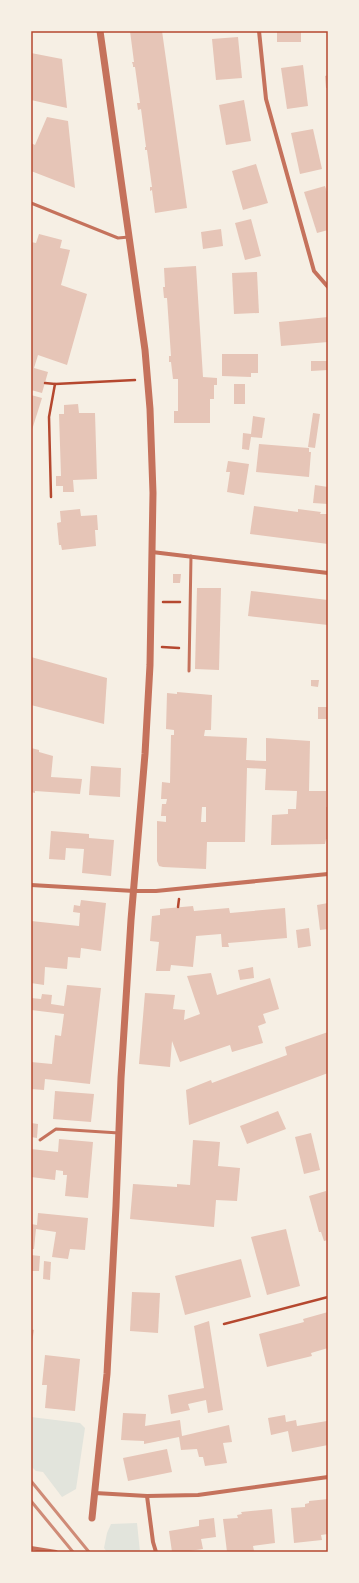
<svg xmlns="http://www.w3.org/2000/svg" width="359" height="1583" font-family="Karla,sans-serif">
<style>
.green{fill:#e2e4dc}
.building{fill:#e6c5b7;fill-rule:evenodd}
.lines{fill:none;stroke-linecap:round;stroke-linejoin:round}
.path{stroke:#b5482f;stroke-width:2.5}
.service{stroke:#c5725c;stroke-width:3}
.minor{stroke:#c5725c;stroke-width:4}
.tertiary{stroke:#c5725c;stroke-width:7}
.rail{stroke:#cf8b77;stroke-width:3}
.neatline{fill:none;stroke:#b5482f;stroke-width:1.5}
</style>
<rect width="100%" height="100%" fill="#f6efe4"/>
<g class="green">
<polygon points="31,1417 80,1423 85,1428 76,1489 62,1497 43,1472 36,1471 31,1466"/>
<polygon points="137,1523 140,1552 107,1552 104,1548 107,1533 111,1524"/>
</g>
<g class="building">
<polygon points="130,31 162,31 187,208 155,213 152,190 150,191 150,187 152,187 147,150 145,150 145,147 146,147 141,109 138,110 137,103 140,103 135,67 133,67 133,65 132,62 134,62"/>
<rect x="277" y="31" width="24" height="11"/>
<polygon points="238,37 242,78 216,80 212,39"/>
<polygon points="31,53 62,59 67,108 31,100"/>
<polygon points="303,65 308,106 287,109 281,68"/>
<polygon points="328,75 328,88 326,88 325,76"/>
<polygon points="244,100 251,141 226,145 219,105"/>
<polygon points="47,117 68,121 75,188 31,171 31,143 35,145"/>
<polygon points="313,129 322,169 300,174 291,133"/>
<polygon points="256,164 268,203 243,210 232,171"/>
<polygon points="325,186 328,195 328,230 317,233 304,192"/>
<polygon points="251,219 261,256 245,260 235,223"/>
<polygon points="221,229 223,246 203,249 201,232"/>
<polygon points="39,234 62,240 60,248 70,250 61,285 87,294 67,365 38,355 34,368 48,372 42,393 31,390 31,242 36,243"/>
<polygon points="196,266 203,377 217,378 217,385 214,385 214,399 210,399 210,423 174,423 174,411 178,411 178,379 173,379 171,362 169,362 169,356 171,356 167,298 164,298 163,287 165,287 164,268"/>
<polygon points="257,272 259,313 234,314 232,273"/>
<polygon points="328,317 328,342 281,346 279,322"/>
<polygon points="222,354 258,354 258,373 251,373 251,377 222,376"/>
<polygon points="311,361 328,361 328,370 311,371"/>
<rect x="234" y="384" width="11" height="20"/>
<polygon points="31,395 42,398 31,433"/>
<polygon points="78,404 79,413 95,413 97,479 73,480 74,492 63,492 63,486 56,486 56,476 61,476 59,414 64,414 64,405"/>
<polygon points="313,413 320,414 315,448 308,447"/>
<polygon points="253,416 265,418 262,438 251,437 249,450 242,449 243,433 251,434"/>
<polygon points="259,444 309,448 309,452 311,452 309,477 256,472"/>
<polygon points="228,461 249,464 244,495 227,492 230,472 226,472"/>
<polygon points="315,485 328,487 328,504 313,503"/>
<polygon points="254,506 298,512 298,509 321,512 320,514 328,514 328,544 250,534"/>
<polygon points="80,509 81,516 97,515 98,530 95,530 96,546 62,550 61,545 59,545 57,523 61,522 60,511"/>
<polygon points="173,574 181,574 180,583 173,583"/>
<polygon points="197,588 221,588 219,670 195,669"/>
<polygon points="251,591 328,600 328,625 248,616"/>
<polygon points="31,657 107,678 104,724 31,705"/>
<polygon points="311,680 319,680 318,687 311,686"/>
<path d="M177,692L212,695L211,730H205L204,736L247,738L246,760L266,761V738L310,741L309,791H326V807H328V839H326L325,844L271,845L272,815L288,814V809H296L297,791L265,790L266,769L247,768L245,842H207L206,869L163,867L159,866L157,861V821L166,822V816H161L162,804H166L167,799H161L162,782L170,783L171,735H174V730L166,729L167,693L177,694ZM202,807H206V822H201Z"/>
<rect x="318" y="707" width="10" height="12"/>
<polygon points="31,748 39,750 39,752 53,756 51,777 82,779 80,794 35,791 35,793 31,792"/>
<polygon points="91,766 121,768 120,797 89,795"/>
<polygon points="51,831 89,834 89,838 114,840 111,876 82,873 84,849 66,848 65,860 49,859"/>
<polygon points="81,900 106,903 101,951 81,948 80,958 68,957 67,969 45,967 44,985 31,983 31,921 79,926 80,913 73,912 74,905 80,906"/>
<polygon points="328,903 328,929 320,930 317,905"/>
<polygon points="193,906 194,911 229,908 230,913 285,908 287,938 228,943 229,947 222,947 221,934 196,936 193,967 171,965 170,971 156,971 159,942 150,941 152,916 160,915 160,909"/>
<polygon points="309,928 311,946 298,948 296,930"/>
<polygon points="253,967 254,978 240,980 238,970"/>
<polygon points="211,973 217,995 270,978 279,1009 263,1014 266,1023 258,1026 263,1043 232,1052 230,1045 180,1062 172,1041 170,1067 139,1064 145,993 175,995 173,1009 185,1010 184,1020 200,1014 187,976"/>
<polygon points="67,985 101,988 90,1084 45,1079 44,1090 31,1089 31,1062 52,1064 55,1035 61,1036 64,1014 31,1010 31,998 41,999 42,994 52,995 51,1004 64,1006"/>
<polygon points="328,1032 328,1073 189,1125 186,1090 211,1080 212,1083 287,1055 285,1047"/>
<polygon points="55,1091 94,1094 91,1122 53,1119"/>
<polygon points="278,1111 286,1129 247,1144 240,1126"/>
<polygon points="31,1123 38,1124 37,1138 31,1137"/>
<polygon points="311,1133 320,1170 304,1174 295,1137"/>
<polygon points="59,1139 93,1142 88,1198 65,1196 67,1175 63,1175 63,1171 56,1170 55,1180 31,1177 31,1149 58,1152"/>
<polygon points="193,1140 220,1142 218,1166 240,1168 237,1201 216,1200 214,1227 130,1219 133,1184 177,1187 177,1184 190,1185"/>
<polygon points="326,1191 328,1199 328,1240 324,1241 321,1232 319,1232 309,1196"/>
<polygon points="38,1213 88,1218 85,1250 70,1249 68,1259 52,1257 56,1232 36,1229 34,1249 31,1249 31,1224 37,1225"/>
<polygon points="286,1229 300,1286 267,1295 251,1237"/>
<polygon points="31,1255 40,1256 39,1271 31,1271"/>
<polygon points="241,1259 251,1297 185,1315 175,1276"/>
<polygon points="44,1261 51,1262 50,1280 43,1279"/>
<polygon points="132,1292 160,1293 158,1333 130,1331"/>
<polygon points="328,1312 328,1348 311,1353 312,1356 267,1367 259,1334 304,1322 303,1319"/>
<polygon points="209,1321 223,1410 208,1413 206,1400 188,1404 190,1410 171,1414 168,1395 204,1388 194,1326"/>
<polygon points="31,1329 34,1330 32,1342 31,1342"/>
<polygon points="45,1355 80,1359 75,1411 45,1408 47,1385 42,1385"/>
<polygon points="123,1413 146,1414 145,1426 180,1420 182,1436 229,1425 232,1442 223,1443 227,1463 205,1466 203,1457 199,1457 197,1449 181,1450 179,1437 144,1444 144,1441 121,1440"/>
<polygon points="285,1415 286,1422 296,1420 297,1426 327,1421 328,1445 292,1452 288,1431 271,1435 268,1418"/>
<polygon points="167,1449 172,1472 128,1481 123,1458"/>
<polygon points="328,1499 328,1534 321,1535 322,1540 294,1543 291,1508 305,1507 305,1504 309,1503 309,1501"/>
<polygon points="272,1509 275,1543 253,1546 254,1551 227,1552 223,1519 238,1518 237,1515 242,1514 241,1512"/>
<polygon points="214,1518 216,1537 201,1539 203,1549 189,1551 189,1552 181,1552 181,1551 172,1552 169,1531 199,1526 199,1520"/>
</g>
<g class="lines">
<g class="path">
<polyline points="45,383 55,384 135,380"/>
<polyline points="51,497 49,417 55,384"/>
<polyline points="163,602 180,602"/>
<polyline points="162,647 179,648"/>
<polyline points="178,907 179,899"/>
<polyline points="224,1324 328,1297"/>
</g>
<g class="service">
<polyline points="31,203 118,238 129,237"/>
<polyline points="189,671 191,556"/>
<polyline points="40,1140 56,1129 119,1133"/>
</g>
<g class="minor">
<polyline points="259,31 266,99 314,271 328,287"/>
<polyline points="152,552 328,573"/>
<polyline points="31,885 134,891 156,891 328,874"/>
<polyline points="95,1493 147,1496 198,1495 328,1477"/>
<polyline points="147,1496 153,1542 156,1552"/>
<polyline points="31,1548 56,1552"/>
</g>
<polyline class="tertiary" points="92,1518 107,1374 116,1206 121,1078 131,920 145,754 150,665 153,493 150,409 145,350 100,31"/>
<g class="rail">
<polyline points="31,1481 89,1552"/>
<polyline points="31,1501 73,1552"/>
</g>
</g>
<rect width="359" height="1583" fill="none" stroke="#f6efe4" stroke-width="64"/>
<rect x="32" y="32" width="295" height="1519" class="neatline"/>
</svg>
